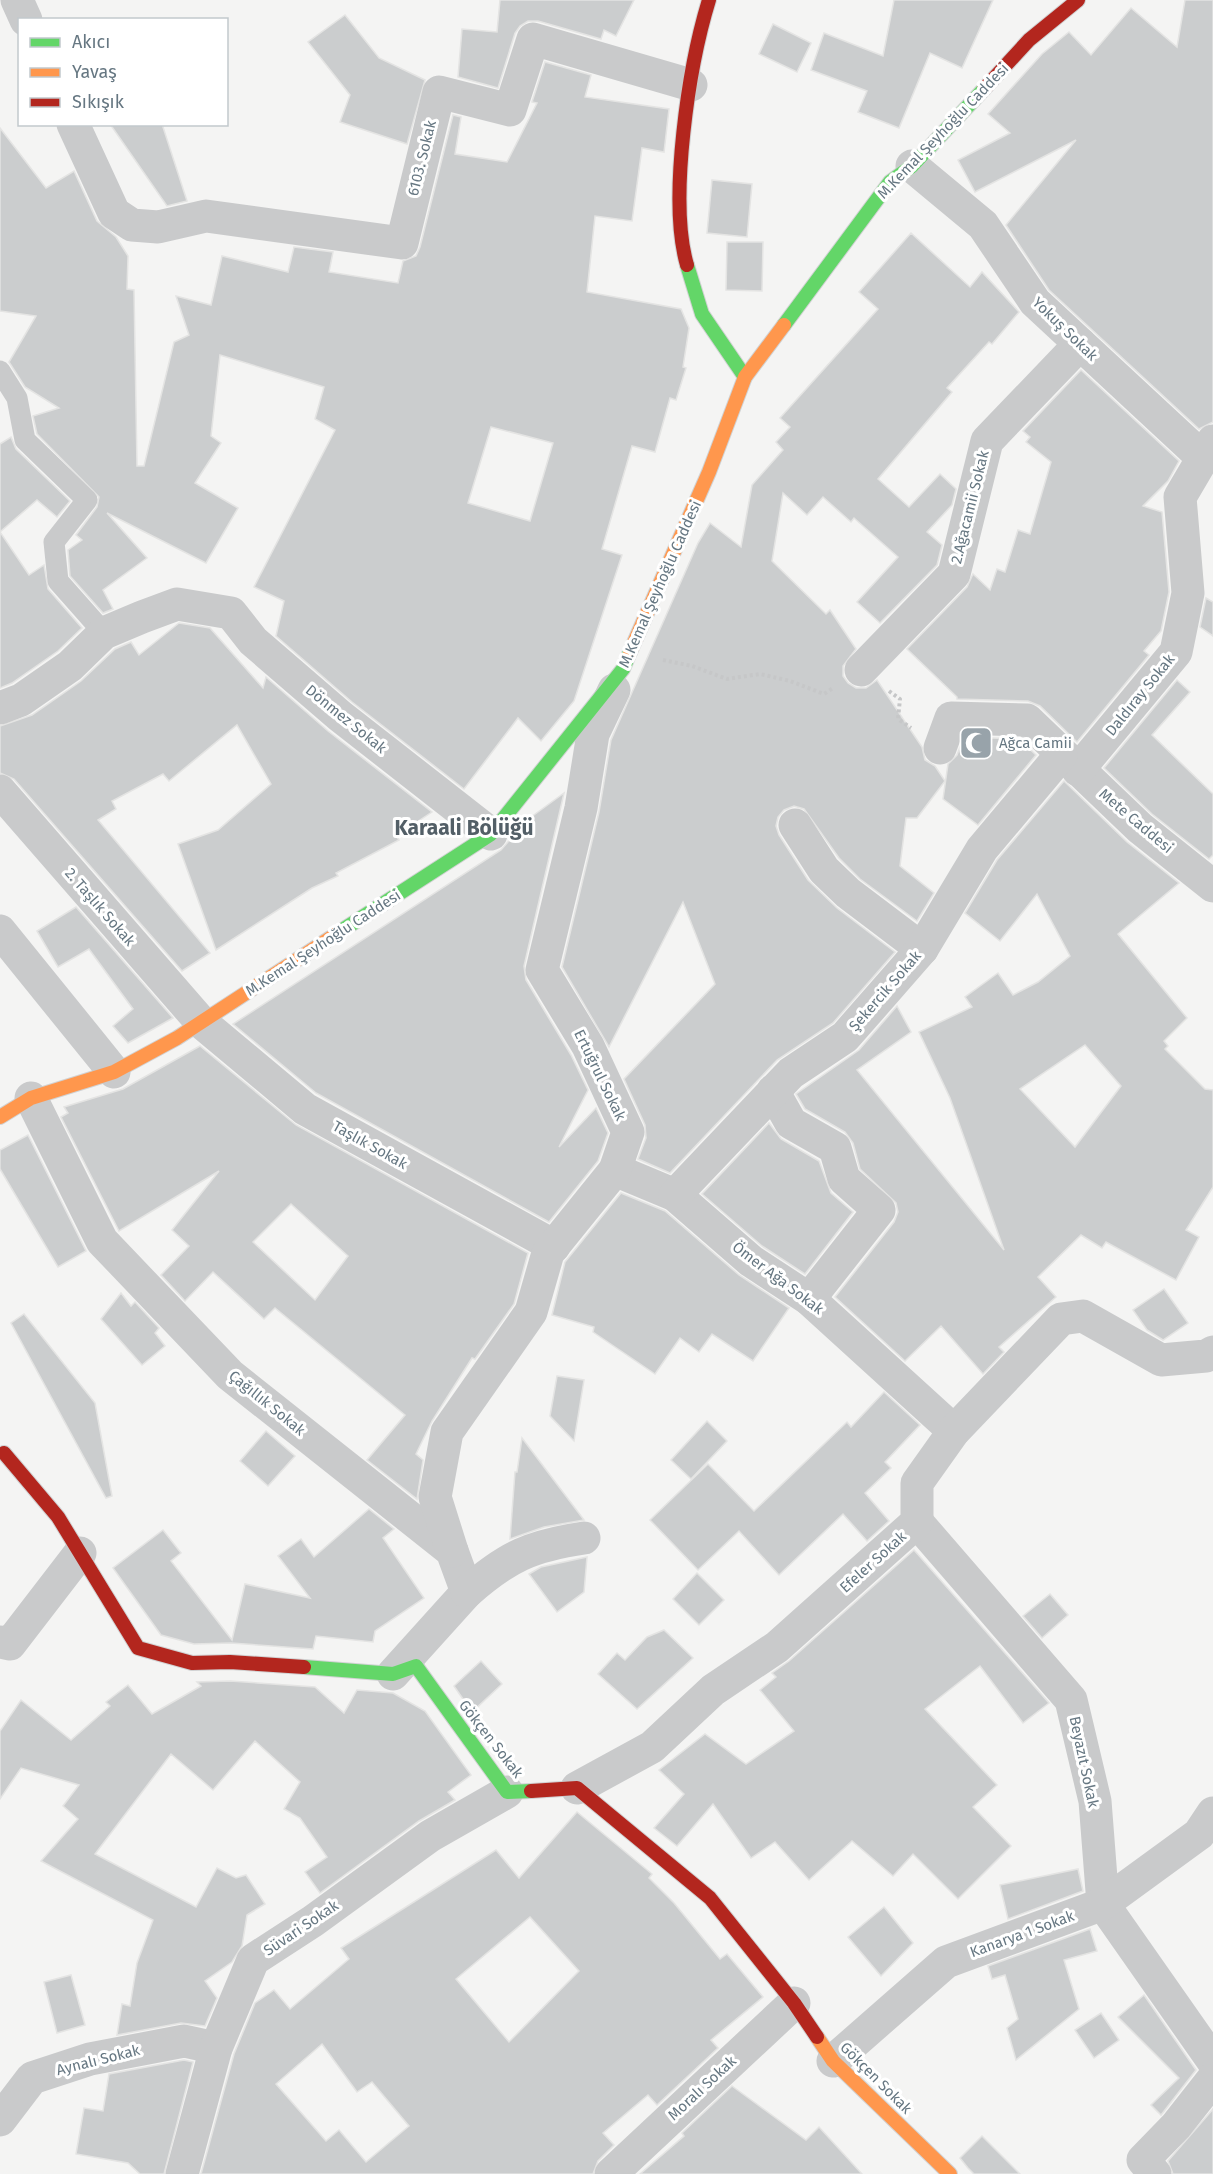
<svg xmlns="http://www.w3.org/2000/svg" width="1213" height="2174" font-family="'Fira Sans',sans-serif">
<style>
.building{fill:#cbcdce;stroke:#e4e4e3;stroke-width:1.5;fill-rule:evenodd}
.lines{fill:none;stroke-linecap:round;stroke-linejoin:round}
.fast-casing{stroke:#d1d2d3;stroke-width:16}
.slow-casing{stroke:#d1d2d3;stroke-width:16}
.jam-casing{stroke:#d1d2d3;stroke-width:16}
.path{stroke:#c6c7c8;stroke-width:4;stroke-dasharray:3 3;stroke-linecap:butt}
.lane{stroke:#c9cacb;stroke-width:21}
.street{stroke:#c9cacb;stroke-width:33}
.fast{stroke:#63d668;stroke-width:14}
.slow{stroke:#ff974d;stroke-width:14}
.jam{stroke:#b3261e;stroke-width:14}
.labels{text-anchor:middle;stroke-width:6;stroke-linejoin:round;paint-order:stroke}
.street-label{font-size:15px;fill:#667782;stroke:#fff}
.poi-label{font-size:15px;fill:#667782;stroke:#fff;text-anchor:start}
.district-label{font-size:21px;font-weight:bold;fill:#535f67;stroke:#fff}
</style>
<rect width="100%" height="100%" fill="#f4f4f3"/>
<g class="building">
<polygon points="500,0 634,0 616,36 604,30 601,39 538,21 528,21 520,26 515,33 498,88 458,77 462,29 497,32"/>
<polygon points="894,0 993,0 962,68 930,53 899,128 858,112 867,91 811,70 824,33 883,56"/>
<polygon points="1185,0 1213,0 1213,422 1199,429 1049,290 1006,225 1076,140 975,192 958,160 1010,133 988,114 1042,54 1069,32 1091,55 1131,8 1177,47"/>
<polygon points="345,15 379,58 425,80 407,144 340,122 350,95 308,42"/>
<polygon points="773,24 811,43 797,72 759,54"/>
<path d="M545,62L591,75L585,97L669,109L664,152L642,148L632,221L595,216L587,292L681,309L689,328L683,367L686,368L676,400L670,398L655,452L632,446L602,549L622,555L574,701L541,741L518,718L464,789L352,702L276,636L284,601L254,587L335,430L315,419L324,387L220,355L211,436L221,443L195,483L238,508L206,563L107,513L147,558L103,590L113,609L103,613L70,576L68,550L82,540L76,535L97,507L99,497L37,434L33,416L59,408L25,387L9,362L36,316L0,311V128L46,188L74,171L97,221L116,237L128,256L127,289L134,290L137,466H144L174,342L189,335L176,296L211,305L222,256L288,272L294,247L333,252L329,272L398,283L403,261L416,256L420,247L453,115L461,117L455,154L507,162L537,103L532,102ZM491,427L553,443L530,521L468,503Z"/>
<polygon points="110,124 162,124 187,201 167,206"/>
<polygon points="712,180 752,184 747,237 707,233"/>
<polygon points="911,233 970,287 982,272 1019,312 992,344 989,342 947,388 952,392 878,479 909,507 940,474 956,489 952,505 927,532 942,545 937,565 880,623 857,602 898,557 854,518 851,522 823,497 807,515 783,493 772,561 826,614 830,610 856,649 843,666 843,676 848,683 856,688 866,688 877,680 922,747 925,760 935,766 945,781 917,818 906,818 900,866 934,893 917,921 860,879 839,858 804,809 794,806 784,810 778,817 776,826 779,835 808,880 837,908 895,952 833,1023 777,1060 670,1173 638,1159 646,1138 645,1125 624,1079 715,984 683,902 609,1047 562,967 599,812 611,740 698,543 710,523 741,547 752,485 783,450 776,442 790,427 780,418 878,309 859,292"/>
<polygon points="727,242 763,242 762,291 726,290"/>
<polygon points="1081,370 1179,461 1168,481 1143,506 1162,512 1169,592 1161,631 1144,651 1149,655 1077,742 1040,706 1028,701 957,699 957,697 907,649 967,587 973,574 990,590 997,569 1005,572 1018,530 1030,534 1051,462 1026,442 1030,437 1023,431"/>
<polygon points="11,437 16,449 70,501 57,517 37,500 0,532 29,575 44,565 48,589 82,628 58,651 12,683 0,688 0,444"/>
<polygon points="1206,598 1213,602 1213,636 1200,627"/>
<polygon points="179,623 210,628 263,688 266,677 328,731 432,812 396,836 399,840 336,873 338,876 312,888 216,950 178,844 218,830 271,784 237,725 169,781 163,774 112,801 116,809 98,820 210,953 182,971 14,779 0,773 0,726 32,715 81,681 115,649 131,642 139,655"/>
<polygon points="1177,680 1190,692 1152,735 1213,794 1213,855 1209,859 1152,814 1104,768"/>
<polygon points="964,737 1019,739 1036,755 978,825 943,799 948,764 957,755"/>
<path d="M1064,781L1127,842L1179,883L1118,934L1187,1018L1164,1041L1168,1046L1165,1049L1205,1089L1213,1090V1187L1186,1230L1199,1237L1176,1280L1106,1242L1102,1248L1081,1235L1038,1277L1056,1297L999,1347L1004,1352L983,1374L941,1326L905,1361L835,1297L894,1222L898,1212L896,1203L860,1169L853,1143L845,1132L805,1109L796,1094L859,1050L897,1006L911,1032L857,1070L1004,1250L950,1098L919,1032L972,1007L965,997L998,973L1013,995L1038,982L1070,956L1037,894L1000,941L965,913L997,860ZM1085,1045L1121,1086L1075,1147L1020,1089Z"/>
<polygon points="564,793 524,966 526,980 571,1055 588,1090 559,1147 596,1108 608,1133 598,1161 549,1222 316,1093 233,1024 501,850 527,820"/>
<polygon points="76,907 173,1018 128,1043 113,1026 133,1009 89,949 58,967 37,931"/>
<path d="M200,1046L296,1125L528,1253L514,1304L475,1359L472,1358L432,1421L416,1454L423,1460L417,1499L367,1460L405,1415L275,1308L264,1319L213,1272L185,1301L161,1275L189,1246L172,1230L219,1171L119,1231L61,1117L68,1113L64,1107L123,1089ZM291,1204L348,1256L315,1300L253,1242Z"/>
<polygon points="769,1123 781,1139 819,1161 831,1193 853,1212 805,1274 762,1246 702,1194"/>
<polygon points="28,1135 86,1251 58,1267 0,1169 0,1150"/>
<polygon points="621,1193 665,1211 739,1275 789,1308 753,1361 712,1334 699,1352 680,1338 655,1374 593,1332 594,1327 552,1315 565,1262"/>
<polygon points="1164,1289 1188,1323 1163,1340 1147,1330 1133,1310"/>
<polygon points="121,1293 131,1306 135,1302 159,1328 155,1333 165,1346 142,1365 101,1319"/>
<polygon points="24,1314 95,1403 112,1496 106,1498 11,1323"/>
<polygon points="557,1376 584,1380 574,1441 550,1416"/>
<polygon points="884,1392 920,1425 885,1462 891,1468 865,1493 889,1521 867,1541 843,1514 779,1575 739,1531 698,1570 650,1520 708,1464 754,1511 847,1422 851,1427"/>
<polygon points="707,1421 727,1441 691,1479 671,1460"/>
<polygon points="266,1431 295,1456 268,1486 240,1461"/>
<polygon points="522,1438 584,1520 544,1527 510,1539 515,1472 517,1472"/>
<polygon points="369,1509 394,1529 383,1538 424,1598 375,1631 373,1642 316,1636 313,1649 231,1643 194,1644 161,1635 113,1568 163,1530 181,1553 171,1561 232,1640 245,1584 310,1598 278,1556 301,1539 314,1557"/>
<polygon points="914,1550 1049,1703 1023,1723 980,1666 925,1709 997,1785 973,1807 1011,1846 958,1899 913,1854 893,1876 852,1841 809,1880 775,1842 751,1858 713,1804 677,1846 654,1828 684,1794 659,1770 705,1734 746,1764 794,1731 760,1690 776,1677 772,1673 789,1661"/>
<polygon points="587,1557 584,1592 557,1612 529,1574 541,1567"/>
<polygon points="697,1573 724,1600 699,1625 673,1599"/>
<polygon points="1050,1594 1068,1615 1042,1638 1023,1616"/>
<polygon points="664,1630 693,1658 637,1709 598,1674 617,1653 625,1660 647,1637"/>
<polygon points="481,1661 502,1684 472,1712 454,1686"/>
<polygon points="230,1681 315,1687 344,1713 357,1690 393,1693 425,1711 471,1775 448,1792 455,1800 419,1821 320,1893 305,1872 327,1857 300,1818 284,1809 300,1782 255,1741 213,1790 171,1754 95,1854 196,1907 217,1868 236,1878 246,1875 265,1904 247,1915 242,1946 232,1962 205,1981 217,1998 205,2026 181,2023 117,2035 122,2004 130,2006 137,1963 153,1920 41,1861 78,1819 63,1806 79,1785 21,1768 0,1799 0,1731 21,1700 71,1740 110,1706 106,1702 128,1685 152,1714 201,1686 197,1682"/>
<path d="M577,1812L652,1874L649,1878L674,1903L720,1959L727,1954L763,1997L711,2040L718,2048L657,2105L648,2095L603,2133L614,2145L598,2161L593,2174H201L234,2054L255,2003L274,1990L290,2009L349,1959L341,1948L496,1850L519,1878ZM530,1917L579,1971L509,2042L456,1979ZM322,2044L357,2092L372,2082L409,2126L366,2162L339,2130L326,2141L276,2084Z"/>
<polygon points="1078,1869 1083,1891 1008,1919 1000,1885"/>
<polygon points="884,1907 913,1943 881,1976 848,1937"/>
<polygon points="1090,1929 1097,1951 1064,1960 1079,2009 1016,2060 1007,2028 1018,2019 1005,1975 992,1979 988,1966"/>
<polygon points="71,1975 85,2025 57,2033 44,1982"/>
<polygon points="1144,1995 1196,2070 1161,2115 1151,2105 1179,2078 1118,2017"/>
<polygon points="1101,2013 1119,2040 1094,2058 1075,2030"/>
<polygon points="184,2060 193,2062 164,2174 140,2174 128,2163 76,2154 84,2108 103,2111 109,2074"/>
<polygon points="732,2086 806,2140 819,2127 862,2174 640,2174 684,2136 682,2133"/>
<polygon points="1213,2109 1213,2174 1173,2174 1168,2161"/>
<polygon points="982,2136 1020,2174 974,2174 968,2168 960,2158"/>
</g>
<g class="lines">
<g class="fast-casing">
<g id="fast">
<polyline points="687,265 702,314 745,377"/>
<polyline points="784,325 890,182 912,166 984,89"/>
<polyline points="341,931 491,834 623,669 630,652"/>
<polyline points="304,1667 393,1674 416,1666 507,1792 531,1791"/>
</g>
</g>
<g class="slow-casing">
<g id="slow">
<polyline points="630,652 709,472 745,377 784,325"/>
<polyline points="0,1117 31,1098 114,1072 177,1038 341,931"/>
<polyline points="817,2037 833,2061 950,2174"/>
</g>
</g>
<g class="jam-casing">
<g id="jam">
<polyline points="984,89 1029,40 1078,0"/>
<path d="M687,265C668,200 689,65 709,0"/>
<polyline points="4,1453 58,1517 138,1648 192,1663 230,1662 304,1667"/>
<polyline points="531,1791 577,1788 710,1898 794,2003 817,2037"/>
</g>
</g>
<g class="path">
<polyline points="663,660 692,666 727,679 760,674 790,681 824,694 833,688"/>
<polyline points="889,691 900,699 898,719 911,728"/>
</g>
<polyline class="lane" points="0,371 17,398 25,440 87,500 54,542 58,581 104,633"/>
<g class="street">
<polyline points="17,0 26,20"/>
<polyline points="73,124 114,213 132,225 158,227 206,216 402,243 439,92 510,110 533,39 691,85"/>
<polyline points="912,166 983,225 1035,302 1203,458"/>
<polyline points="861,670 954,574 987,441 1080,344"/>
<polyline points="0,708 21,700 70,666 104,633 142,617 177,604 231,613 253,641 340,716 491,834"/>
<polyline points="940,748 951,718 1027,720 1140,828 1213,886"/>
<polyline points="1078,770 1176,652 1188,593 1180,497 1213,441"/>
<polyline points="0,791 201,1022 305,1109 554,1246"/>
<polyline points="795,825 824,870 848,893 922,949"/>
<polyline points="0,931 114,1072"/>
<polyline points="773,1091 791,1123 835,1148 844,1179 879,1210 809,1299"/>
<polyline points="31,1098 102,1241 230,1375 452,1551 467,1592 393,1674"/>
<polyline points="615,1170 675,1195 751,1261 809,1299 954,1431"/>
<polyline points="675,1195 791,1073 845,1037 922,949 982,849 1061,755"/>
<polyline points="917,1522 1071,1700 1095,1801 1103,1904 1213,2061"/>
<polyline points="452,1551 435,1497 447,1432 531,1312 548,1253 615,1170 628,1132 588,1046 542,970 581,808 593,734 614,690"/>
<path d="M467,1592C508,1556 531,1546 584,1538"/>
<polyline points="0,1642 10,1644 80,1553"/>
<polyline points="577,1788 652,1747 713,1690 777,1647 917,1522 917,1483 954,1431 1061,1319 1083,1316 1161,1360 1206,1356 1213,1352"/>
<polyline points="833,2061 946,1962 1103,1904 1199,1834 1213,1813"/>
<polyline points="0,2120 32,2078 90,2059 184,2041 216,2048"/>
<polyline points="182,2174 216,2048 253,1960 313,1921 430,1836 507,1792"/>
<polyline points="611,2174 794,2003"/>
<polyline points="1155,2174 1143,2160 1176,2126 1213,2079"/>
</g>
<use href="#fast" class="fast"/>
<use href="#slow" class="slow"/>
<use href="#jam" class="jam"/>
</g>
<defs>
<g id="mosque-square" transform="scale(1.725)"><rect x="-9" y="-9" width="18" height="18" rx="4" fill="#98a3aa" stroke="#fff"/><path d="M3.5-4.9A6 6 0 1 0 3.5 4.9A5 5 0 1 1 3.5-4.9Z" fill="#fff"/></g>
</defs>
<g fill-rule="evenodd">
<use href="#mosque-square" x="976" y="743"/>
</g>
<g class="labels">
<g class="street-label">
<text transform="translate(943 131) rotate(-46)" y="5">M.Kemal Şeyhoğlu Caddesi</text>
<text transform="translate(422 158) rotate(-76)" y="5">6103. Sokak</text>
<text transform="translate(1065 329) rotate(44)" y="5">Yokuş Sokak</text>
<text transform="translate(970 507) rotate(-76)" y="5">2.Ağacamii Sokak</text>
<text transform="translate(660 584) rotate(-66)" y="5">M.Kemal Şeyhoğlu Caddesi</text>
<text transform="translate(1140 695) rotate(-51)" y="5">Daldıray Sokak</text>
<text transform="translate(346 719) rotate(39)" y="5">Dönmez Sokak</text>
<text transform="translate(1136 821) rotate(40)" y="5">Mete Caddesi</text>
<text transform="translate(100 907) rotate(49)" y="5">2. Taşlık Sokak</text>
<text transform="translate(323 943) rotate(-33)" y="5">M.Kemal Şeyhoğlu Caddesi</text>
<text transform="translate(885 991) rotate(-49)" y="5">Şekercik Sokak</text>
<text transform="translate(600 1075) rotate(64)" y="5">Ertuğrul Sokak</text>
<text transform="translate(370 1145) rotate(29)" y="5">Taşlık Sokak</text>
<text transform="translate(778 1278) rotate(37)" y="5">Ömer Ağa Sokak</text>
<text transform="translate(267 1403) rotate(39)" y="5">Çağıllık Sokak</text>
<text transform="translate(873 1562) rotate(-42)" y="5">Efeler Sokak</text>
<text transform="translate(491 1739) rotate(52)" y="5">Gökçen Sokak</text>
<text transform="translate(1084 1762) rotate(78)" y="5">Beyazıt Sokak</text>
<text transform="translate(301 1928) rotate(-34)" y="5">Süvari Sokak</text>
<text transform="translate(1022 1934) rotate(-20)" y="5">Kanarya 1 Sokak</text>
<text transform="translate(98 2060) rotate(-14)" y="5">Aynalı Sokak</text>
<text transform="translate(876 2078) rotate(45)" y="5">Gökçen Sokak</text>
<text transform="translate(702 2088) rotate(-43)" y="5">Moralı Sokak</text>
</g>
<g class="poi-label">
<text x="999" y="748">Ağca Camii</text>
</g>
<g class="district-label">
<text x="464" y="835">Karaali Bölüğü</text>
</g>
</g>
<rect x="18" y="18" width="210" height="108" fill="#ffffff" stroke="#c2c9cd" stroke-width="1.5"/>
<rect x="30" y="38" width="30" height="9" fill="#63d668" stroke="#c2c9cd" stroke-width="1.5"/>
<text x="72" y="48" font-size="18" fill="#667782">Akıcı</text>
<rect x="30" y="68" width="30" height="9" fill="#ff974d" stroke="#c2c9cd" stroke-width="1.5"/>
<text x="72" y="78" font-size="18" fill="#667782">Yavaş</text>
<rect x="30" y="98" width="30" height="9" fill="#b3261e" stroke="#c2c9cd" stroke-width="1.5"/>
<text x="72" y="108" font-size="18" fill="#667782">Sıkışık</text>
</svg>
